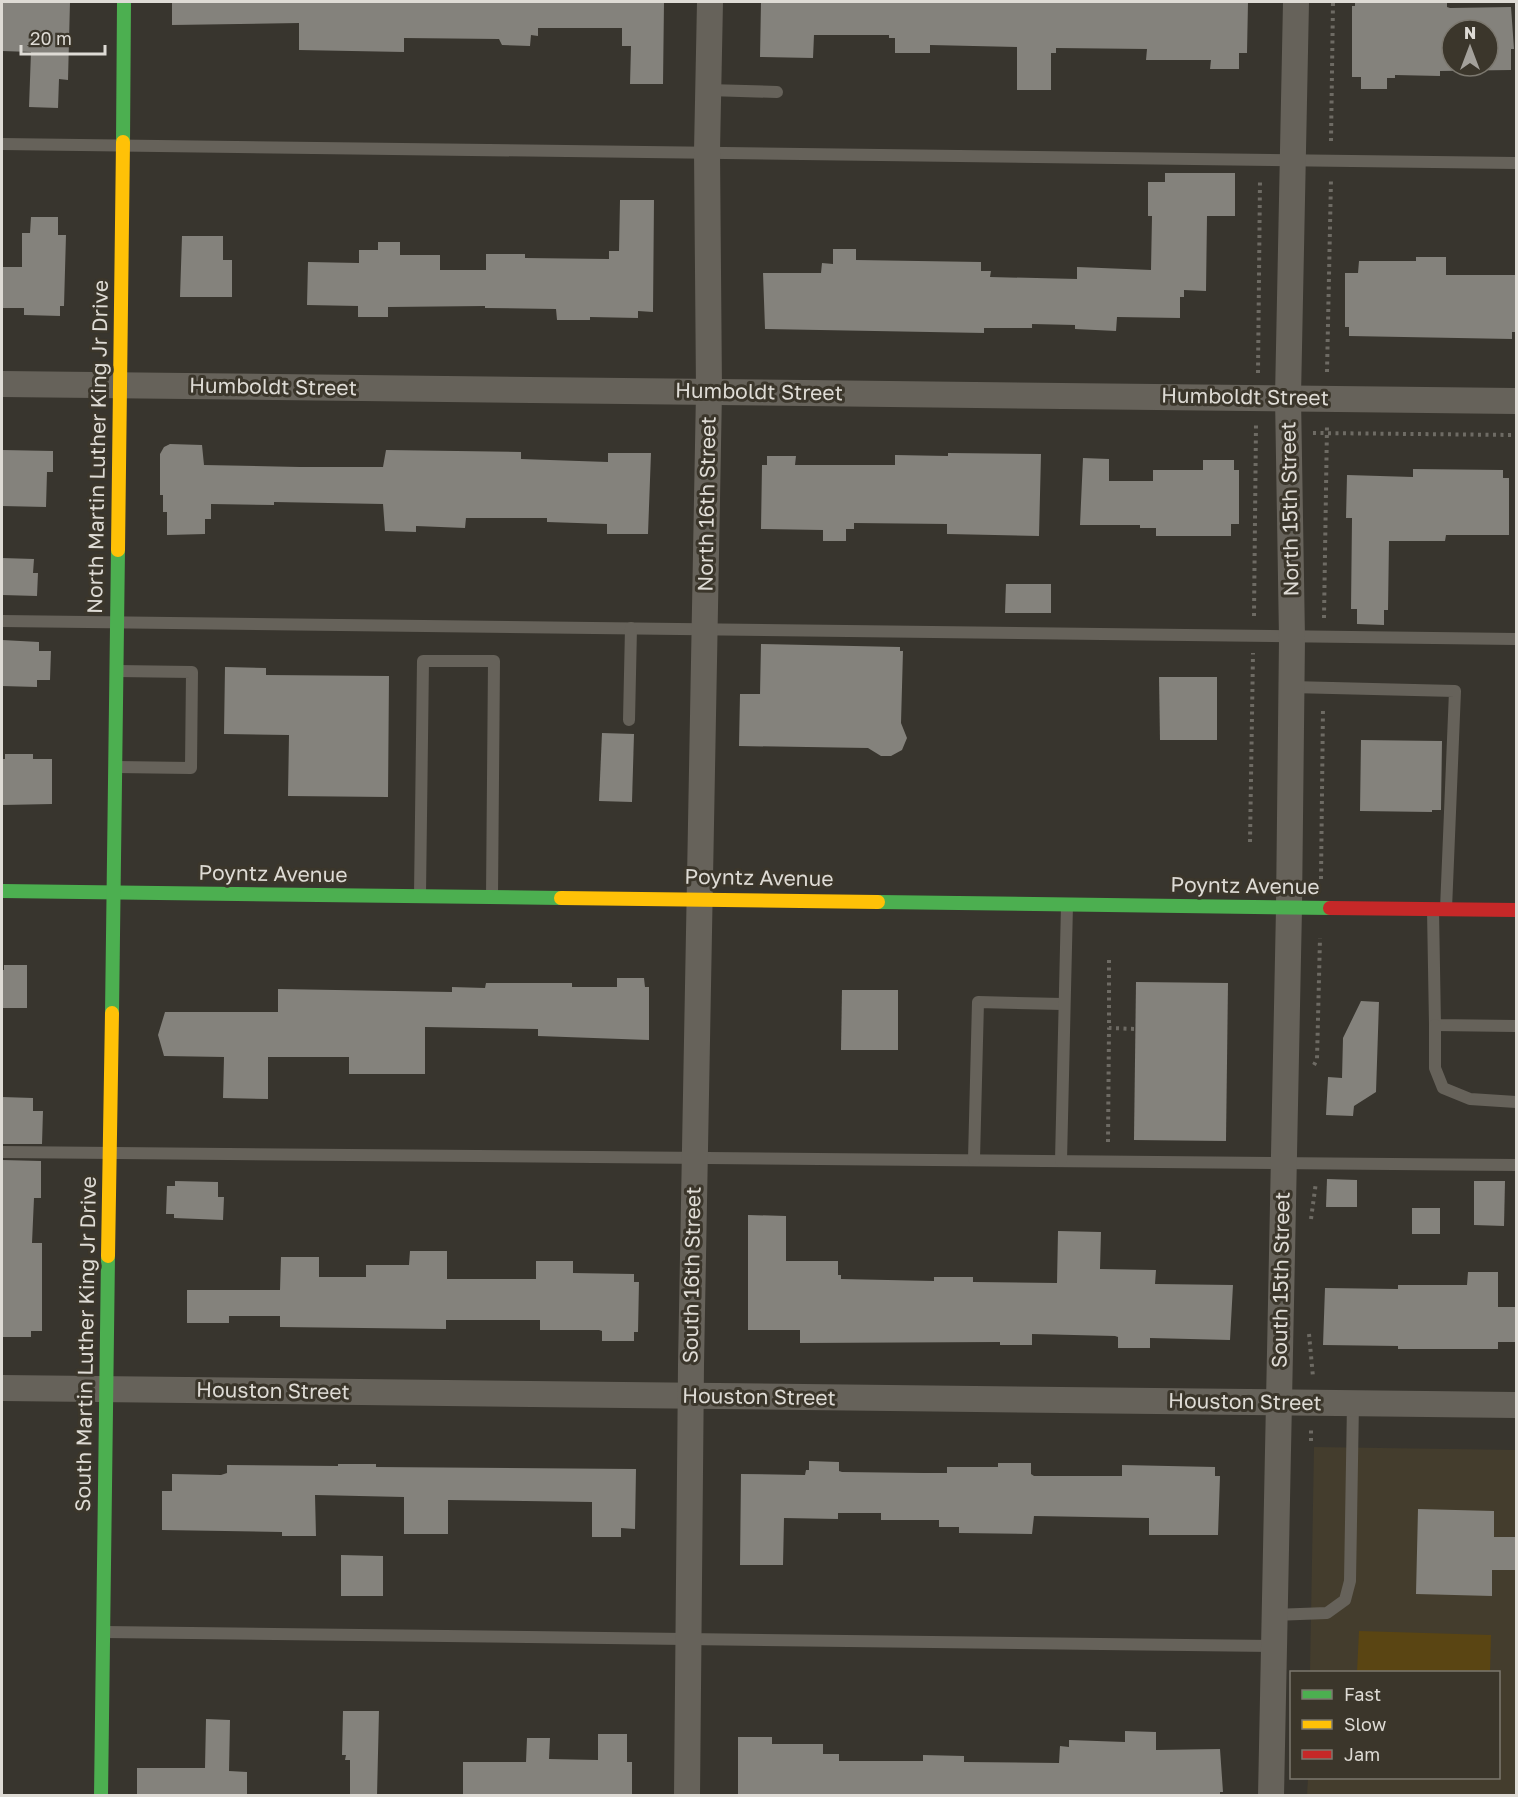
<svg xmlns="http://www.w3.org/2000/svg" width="1518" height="1797" font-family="'Golos Text',sans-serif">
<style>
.built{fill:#443d2d}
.green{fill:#5a4513}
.building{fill:#84827c;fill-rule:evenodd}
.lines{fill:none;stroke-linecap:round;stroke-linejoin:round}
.path{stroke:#6e6b64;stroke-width:4;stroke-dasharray:3 4.5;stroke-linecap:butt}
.lane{stroke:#66625a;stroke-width:12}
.street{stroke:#66625a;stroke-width:26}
.fast{stroke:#4caf50;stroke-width:14}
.slow{stroke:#ffc107;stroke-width:14}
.jam{stroke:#c62828;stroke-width:14}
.labels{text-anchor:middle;stroke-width:6;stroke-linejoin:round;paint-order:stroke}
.street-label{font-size:21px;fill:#dedbd5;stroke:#3b362b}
</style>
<rect width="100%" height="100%" fill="#38352e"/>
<polygon class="built" points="1314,1447 1516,1450 1516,1795 1307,1796 1308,1778 1498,1778 1498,1672 1310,1672"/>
<polygon class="green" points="1359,1631 1491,1635 1490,1672 1357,1672"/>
<g class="building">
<polygon points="2,2 70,2 68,80 59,79 58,108 29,107 31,52 2,51"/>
<polygon points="172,2 664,2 663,84 630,84 631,46 622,46 622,28 538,28 538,36 531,35 530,46 502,45 499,39 404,38 404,52 299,50 299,23 172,25"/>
<polygon points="761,2 1248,2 1247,53 1239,53 1239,69 1210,69 1211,60 1146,60 1147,49 1056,48 1056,53 1051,53 1051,90 1017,90 1017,47 930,45 930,53 895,53 895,38 889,38 889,35 814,35 813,58 760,57"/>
<path d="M1355,2H1447V7L1450,8L1511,7L1514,49H1511V70L1440,71V76L1395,75V78H1387V89H1361V77H1352V6H1355ZM1452,30H1488V66H1452Z"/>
<polygon points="1165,173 1235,173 1235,216 1207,216 1206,291 1184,290 1184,297 1180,297 1180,318 1117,317 1116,331 1075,329 1075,325 1032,324 1032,328 984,328 984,333 765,329 763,273 821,273 822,263 833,264 833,249 856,249 856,260 981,262 981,271 991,271 990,277 1077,279 1077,267 1151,270 1152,216 1148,216 1148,182 1165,182"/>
<polygon points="620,200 654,200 653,312 638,311 638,318 590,317 590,320 557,320 556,309 485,308 485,306 388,307 388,317 358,317 358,306 307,305 308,262 359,263 359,250 378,250 378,242 400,242 400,255 440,255 440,270 486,270 486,254 525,254 525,258 609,259 609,251 619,251"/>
<polygon points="31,217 58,217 58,235 66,235 64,306 60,306 60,316 24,315 24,308 2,308 2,267 22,267 22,233 30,233"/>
<polygon points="182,236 223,236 223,260 232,260 232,297 180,297"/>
<polygon points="1416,257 1446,257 1446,275 1516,275 1516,332 1512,332 1512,339 1349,336 1349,327 1345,327 1345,273 1358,273 1359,261 1416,261"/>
<polygon points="170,444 202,445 204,465 300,467 383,467 386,450 521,452 521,459 608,462 608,453 651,453 648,534 607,534 607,524 547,522 547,518 466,518 465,528 416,526 416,532 385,531 383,504 274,502 274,505 211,504 211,519 205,519 205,534 167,535 167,512 163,512 163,495 160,495 160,454 164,447"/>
<polygon points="2,450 53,451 53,472 47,472 46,507 2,506"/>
<polygon points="948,453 1041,454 1039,536 947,534 947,524 854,523 854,529 846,529 846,541 823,541 823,530 761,529 762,465 767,465 767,456 796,456 795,465 895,465 895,455 948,456"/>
<polygon points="1083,458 1109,459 1109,481 1153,481 1153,470 1203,470 1203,460 1234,460 1234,470 1239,470 1239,524 1231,524 1231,536 1156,536 1156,528 1140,528 1140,525 1080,525"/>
<polygon points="1413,469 1503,470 1503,478 1509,478 1509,535 1446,535 1445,541 1389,541 1388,610 1384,610 1384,625 1357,624 1357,609 1351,609 1352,518 1346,518 1347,475 1413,477"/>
<polygon points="2,558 34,559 33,573 38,573 37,596 2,595"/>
<polygon points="1006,584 1051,584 1051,613 1005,613"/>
<polygon points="2,640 39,642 39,651 51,651 50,680 37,680 37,687 2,686"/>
<polygon points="761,644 900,647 900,651 903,651 901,723 907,738 902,750 891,756 881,756 868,748 739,746 740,694 760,694"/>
<polygon points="225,667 266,668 266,675 389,676 388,797 288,796 289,735 224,734"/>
<polygon points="1159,677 1217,677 1217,740 1160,740"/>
<polygon points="602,733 634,734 632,802 599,801"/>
<polygon points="1361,740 1442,741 1441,810 1432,810 1432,812 1360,811"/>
<polygon points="5,754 33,754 33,759 52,759 52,804 2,805 2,759 5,759"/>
<polygon points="4,965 27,965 27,1008 2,1008 2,970 4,970"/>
<polygon points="617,978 644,978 645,987 649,987 649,1040 538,1036 538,1029 425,1027 425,1074 349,1074 349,1057 268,1057 268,1099 223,1098 224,1057 164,1056 158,1035 165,1012 278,1012 278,989 452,992 452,987 485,988 486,983 572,983 572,987 617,987"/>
<polygon points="1136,982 1228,983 1226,1141 1134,1140"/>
<polygon points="842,990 898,990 898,1050 841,1050"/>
<polygon points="1361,1001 1379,1002 1376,1092 1354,1106 1353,1116 1326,1115 1328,1077 1342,1078 1343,1038"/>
<polygon points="2,1097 33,1098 33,1111 43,1111 42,1144 2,1144"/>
<polygon points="2,1160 41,1161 41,1198 34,1198 32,1243 42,1243 42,1331 31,1331 31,1337 2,1337"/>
<polygon points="1327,1179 1357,1180 1357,1207 1326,1207"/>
<polygon points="175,1181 218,1182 218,1197 224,1197 223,1220 174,1218 174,1214 166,1214 167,1186 175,1186"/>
<polygon points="1474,1181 1505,1181 1504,1226 1474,1225"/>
<rect x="1412" y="1208" width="28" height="26"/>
<polygon points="748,1215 786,1216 786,1261 838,1261 838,1275 841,1275 841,1279 934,1281 934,1277 973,1277 973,1282 1057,1283 1058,1231 1101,1232 1100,1269 1156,1270 1155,1284 1233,1285 1230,1340 1150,1338 1150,1348 1118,1348 1118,1337 1115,1336 1032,1334 1032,1345 1000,1345 1000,1342 800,1343 800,1330 748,1330"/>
<polygon points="410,1251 447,1251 447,1279 536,1279 536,1261 573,1261 573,1273 634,1274 634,1282 639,1282 638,1332 634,1332 634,1341 602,1341 602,1331 599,1330 540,1330 540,1320 446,1320 446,1329 280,1327 280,1316 229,1316 229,1323 187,1323 187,1290 280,1290 281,1257 319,1257 319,1277 366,1277 366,1265 409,1265"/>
<polygon points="1468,1272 1498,1272 1498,1307 1516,1307 1516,1342 1498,1342 1498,1349 1398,1349 1398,1346 1323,1345 1325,1288 1398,1289 1398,1285 1467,1285"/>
<polygon points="809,1461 839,1462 839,1471 842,1472 924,1473 947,1473 947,1467 998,1467 998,1463 1031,1463 1031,1474 1034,1476 1122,1476 1122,1465 1215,1467 1215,1476 1220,1476 1218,1535 1149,1535 1149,1518 1034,1516 1032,1534 959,1533 959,1527 939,1527 939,1520 881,1520 881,1513 838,1513 838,1519 784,1518 783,1565 740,1565 741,1474 805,1475 806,1470 809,1470"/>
<polygon points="338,1464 376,1464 376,1467 636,1469 635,1529 621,1528 621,1537 592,1537 592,1502 448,1500 448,1534 404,1534 404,1497 315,1495 316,1536 282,1536 282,1532 162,1530 162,1491 172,1491 172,1474 221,1475 227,1473 227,1465 338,1466"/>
<polygon points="1418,1509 1494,1511 1494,1537 1516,1537 1516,1570 1492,1570 1492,1596 1416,1594"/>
<polygon points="341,1555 383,1556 383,1596 341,1596"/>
<polygon points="343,1711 379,1711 377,1796 350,1796 350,1760 345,1760 346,1755 342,1755"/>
<polygon points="206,1719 230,1720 229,1771 247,1772 247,1796 137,1796 137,1768 205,1768"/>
<polygon points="1125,1731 1156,1732 1156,1750 1220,1749 1223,1792 1220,1792 1220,1796 738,1796 738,1737 772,1737 772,1744 823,1744 823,1754 839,1754 839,1761 923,1761 923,1755 964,1756 964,1762 1059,1763 1060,1746 1069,1747 1069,1740 1125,1742"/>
<polygon points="598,1734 627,1734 627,1762 632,1762 632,1796 463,1796 463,1762 526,1762 527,1738 550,1738 549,1759 598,1760"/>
</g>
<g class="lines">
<g class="path">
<polyline points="1331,141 1333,2"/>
<polyline points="1327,372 1331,179"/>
<polyline points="1258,373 1260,180"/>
<polyline points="1313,433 1516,435"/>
<polyline points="1254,616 1256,423"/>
<polyline points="1324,618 1327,425"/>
<polyline points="1250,842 1253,653"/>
<polyline points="1321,879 1323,707"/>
<polyline points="1109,960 1109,1028 1136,1029"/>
<polyline points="1314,1065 1317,1059 1320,938"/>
<polyline points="1108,1142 1109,1028"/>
<polyline points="1311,1219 1316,1182"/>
<polyline points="1309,1334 1313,1377"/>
<polyline points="1311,1441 1311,1430"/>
</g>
<g class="lane">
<polyline points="708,90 777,92"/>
<polyline points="2,144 1516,163"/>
<polyline points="2,621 1516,639"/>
<polyline points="1291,687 1455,691 1446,909"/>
<polyline points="629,720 631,628"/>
<polyline points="116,767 191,768 192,672 117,671"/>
<polyline points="420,895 423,661 494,661 492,897"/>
<polyline points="1433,910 1435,1025 1516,1026"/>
<polyline points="1435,1025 1435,1068 1443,1088 1470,1099 1516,1102"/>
<polyline points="2,1152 1516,1165"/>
<polyline points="974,1159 978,1002 1063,1004"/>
<polyline points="1061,1161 1067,905"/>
<polyline points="1273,1615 1327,1613 1345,1600 1350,1581 1353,1403"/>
<polyline points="104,1632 1272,1646"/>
</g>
<g class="street">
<polyline points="2,384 1516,401"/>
<polyline points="2,1388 1516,1405"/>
<polyline points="687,1796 691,1365 709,391 707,151 710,2"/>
<polyline points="1271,1796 1289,908 1292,638 1288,397 1296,2"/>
</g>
<g class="fast">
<polyline points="123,142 124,2"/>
<polyline points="2,891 561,898"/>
<polyline points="878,902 1330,908"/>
<polyline points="112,1013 118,550"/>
<polyline points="101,1796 108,1256"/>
</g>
<g class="slow">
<polyline points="118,550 123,142"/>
<polyline points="561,898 878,902"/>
<polyline points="108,1256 112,1013"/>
</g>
<polyline class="jam" points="1330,908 1516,910"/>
</g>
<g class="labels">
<g class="street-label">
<text transform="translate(273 387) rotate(1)" y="7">Humboldt Street</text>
<text transform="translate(759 392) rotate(1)" y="7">Humboldt Street</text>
<text transform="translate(1245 397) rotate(1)" y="7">Humboldt Street</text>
<text transform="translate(98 447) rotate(-89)" y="7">North Martin Luther King Jr Drive</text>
<text transform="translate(707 504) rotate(-89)" y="7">North 16th Street</text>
<text transform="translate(1290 509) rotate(-91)" y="7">North 15th Street</text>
<text transform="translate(273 874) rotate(1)" y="7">Poyntz Avenue</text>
<text transform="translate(759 878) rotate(1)" y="7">Poyntz Avenue</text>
<text transform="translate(1245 886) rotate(1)" y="7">Poyntz Avenue</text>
<text transform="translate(692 1275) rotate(-89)" y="7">South 16th Street</text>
<text transform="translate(1281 1280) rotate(-89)" y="7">South 15th Street</text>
<text transform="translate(86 1344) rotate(-89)" y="7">South Martin Luther King Jr Drive</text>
<text transform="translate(273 1391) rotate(1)" y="7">Houston Street</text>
<text transform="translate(759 1397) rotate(1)" y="7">Houston Street</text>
<text transform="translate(1245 1402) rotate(1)" y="7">Houston Street</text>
</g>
</g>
<rect width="1518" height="1797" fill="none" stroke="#dedbd5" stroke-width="6"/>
<rect x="1290" y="1671" width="210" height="108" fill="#3b362b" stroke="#7c786f" stroke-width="1.5"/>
<rect x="1302" y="1690" width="30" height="9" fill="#4caf50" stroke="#7c786f" stroke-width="1.5"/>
<text x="1344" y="1701" font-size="18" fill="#dedbd5">Fast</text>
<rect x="1302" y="1720" width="30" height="9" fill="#ffc107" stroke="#7c786f" stroke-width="1.5"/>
<text x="1344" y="1731" font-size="18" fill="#dedbd5">Slow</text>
<rect x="1302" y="1750" width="30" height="9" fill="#c62828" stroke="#7c786f" stroke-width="1.5"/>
<text x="1344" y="1761" font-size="18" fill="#dedbd5">Jam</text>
<g transform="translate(1470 48)"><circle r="28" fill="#3b362b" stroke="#7c786f" stroke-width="1.5"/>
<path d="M0-4.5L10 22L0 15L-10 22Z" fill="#a4a19b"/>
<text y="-9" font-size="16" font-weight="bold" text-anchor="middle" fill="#dedbd5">N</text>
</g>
<path d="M21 45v9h84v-9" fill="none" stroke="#dedbd5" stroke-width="3"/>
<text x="30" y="45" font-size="18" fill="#dedbd5" stroke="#3b362b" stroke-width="4.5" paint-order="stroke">20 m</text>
</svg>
